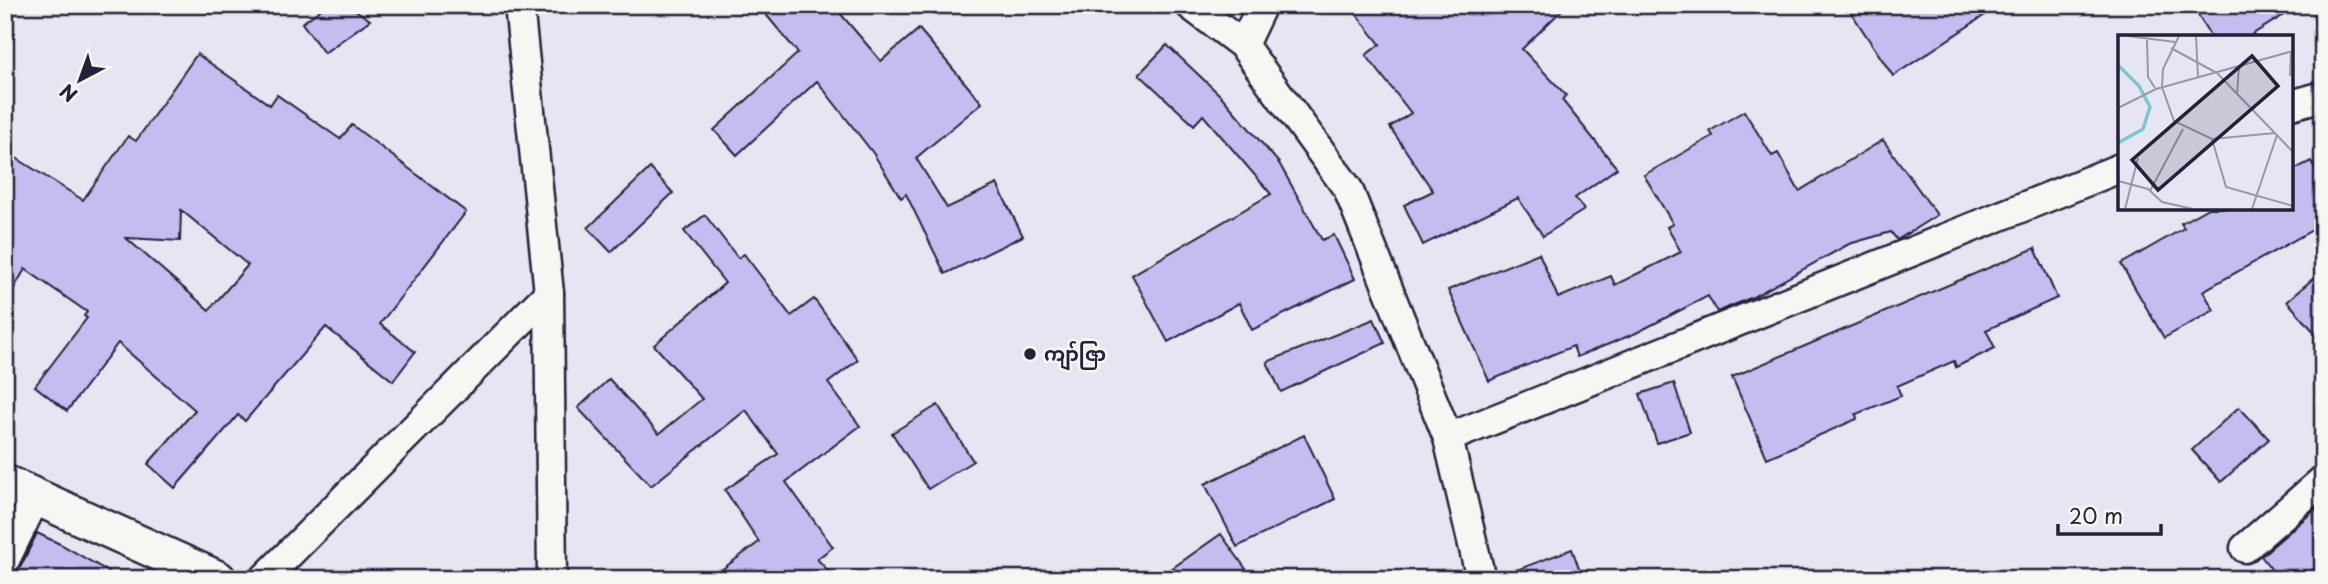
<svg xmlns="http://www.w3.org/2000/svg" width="2328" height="584" font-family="'Playpen Sans','Noto Sans Myanmar',sans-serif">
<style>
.building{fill:#c4bdef;stroke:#22223b;stroke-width:2;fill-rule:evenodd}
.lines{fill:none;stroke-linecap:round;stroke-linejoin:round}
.minor-casing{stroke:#22223b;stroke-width:33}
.tertiary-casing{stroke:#22223b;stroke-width:40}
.minor{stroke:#f6f6f2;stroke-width:28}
.tertiary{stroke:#f6f6f2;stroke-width:35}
.poi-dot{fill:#22223b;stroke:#f6f6f2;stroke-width:2.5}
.labels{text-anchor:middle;stroke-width:5;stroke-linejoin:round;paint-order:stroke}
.poi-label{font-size:19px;font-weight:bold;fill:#22223b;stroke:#f6f6f2;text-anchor:start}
.inset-river{fill:none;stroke:#78c8d2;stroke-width:3.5}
.inset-road{fill:none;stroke:#9897a8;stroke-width:2}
.view{fill:#22223b;fill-opacity:0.15;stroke:#22223b;stroke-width:3.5}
.inset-edge{fill:none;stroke:#22223b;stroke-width:3.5}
</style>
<rect width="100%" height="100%" fill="#e7e5f1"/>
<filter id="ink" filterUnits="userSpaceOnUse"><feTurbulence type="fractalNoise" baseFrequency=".0143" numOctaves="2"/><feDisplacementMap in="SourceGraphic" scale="14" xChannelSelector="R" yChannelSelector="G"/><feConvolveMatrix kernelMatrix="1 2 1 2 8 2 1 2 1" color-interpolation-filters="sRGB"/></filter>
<g filter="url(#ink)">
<g class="building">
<polygon points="327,5 348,5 370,20 324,53 302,23"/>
<polygon points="758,5 833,5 881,61 919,29 982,103 916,158 947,208 997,184 1023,236 945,274 906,194 901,198 873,153 817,81 737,155 714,130 798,53"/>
<polygon points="1349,5 1567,5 1522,49 1566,95 1562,100 1617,168 1575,198 1584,210 1543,236 1518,198 1423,245 1404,205 1433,191 1390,127 1411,113 1366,55 1380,44"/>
<polygon points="1846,5 2000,5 1893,76"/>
<polygon points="2192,5 2300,5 2248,37 2211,37"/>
<polygon points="1167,45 1221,96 1279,163 1322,240 1334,235 1355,279 1252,330 1239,303 1168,342 1132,275 1271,194 1203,115 1194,125 1139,74"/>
<path d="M197,54L270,105L277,95L340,139L352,125L466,212L380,324L415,352L393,381L326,327L245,421L238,415L175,488L148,464L195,410L118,343L67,411L35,386L87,318L84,316L87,312L25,269L5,304V151L83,200L128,136L136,141ZM181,210L248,265L209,310L126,238L180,241Z"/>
<polygon points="1744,111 1772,156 1778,153 1799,191 1883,140 1937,215 1897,240 1891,232 1849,244 1753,297 1717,312 1708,296 1636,333 1577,357 1573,346 1489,381 1448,290 1539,253 1558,298 1611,276 1615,285 1681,252 1667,227 1673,224 1644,175 1713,136 1710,131"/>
<polygon points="2311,161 2323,184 2323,224 2203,291 2214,310 2164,338 2121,264 2184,228 2181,223 2208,208 2291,208 2291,171"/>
<polygon points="650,168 673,193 611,252 588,228"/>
<polygon points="705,215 738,258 744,254 791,316 814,299 858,360 828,383 860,426 786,482 833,547 817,559 836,579 709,579 759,542 725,490 778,454 746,410 651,486 578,408 609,379 659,434 702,399 654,345 725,283 684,231"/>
<polygon points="2035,248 2057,298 1986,330 1995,348 1956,367 1954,361 1897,386 1901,396 1856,414 1857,419 1767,458 1732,377"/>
<polygon points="2323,270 2323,342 2287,301"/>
<polygon points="1374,319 1385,343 1281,392 1267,362"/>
<polygon points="1674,383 1690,432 1657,443 1640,394"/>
<polygon points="938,405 973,461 928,489 892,433"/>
<polygon points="2239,407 2269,439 2221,482 2192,450"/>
<polygon points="1304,435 1335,499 1237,547 1205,484"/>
<polygon points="2323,503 2323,562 2301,579 2279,579 2261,556"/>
<polygon points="37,533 62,545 121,579 5,579 20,568"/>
<polygon points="1221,534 1253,579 1157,579"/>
<polygon points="1572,549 1583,579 1501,579 1501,576"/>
</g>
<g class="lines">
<g class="minor-casing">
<g id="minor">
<polyline points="519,5 549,293 552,579"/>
<polyline points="1190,5 1243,45 1348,189 1448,438 1481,579"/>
<polyline points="1243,45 1262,5"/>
<polyline points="2291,105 2323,96"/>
<polyline points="1448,438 2120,168"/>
<polyline points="2245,548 2323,480"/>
<polyline points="5,560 36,497"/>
<polyline points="264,579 549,293"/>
</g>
</g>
<g class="tertiary-casing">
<polyline id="tertiary" points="5,483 218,579"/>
</g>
<use href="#minor" class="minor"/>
<use href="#tertiary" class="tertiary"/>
</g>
</g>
<circle class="poi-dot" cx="1030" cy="354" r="7"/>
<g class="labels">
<g class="poi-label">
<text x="1044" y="361">ကျာ်ဇြာ</text>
</g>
</g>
<g transform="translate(2118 35)">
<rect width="175" height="175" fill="#e7e5f1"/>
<path class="inset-river" d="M0,30L21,51L32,72L25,94L0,108"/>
<path class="inset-road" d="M10,1L57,7M61,1L45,34L44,52L56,86L94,104L157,98M78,1L80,42M29,5L30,42L37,53M53,13L97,37M99,38L175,117M172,41L173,16M119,60L121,31M0,73L38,54L175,16M94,104L108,152L175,171M0,146L30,154L44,167L75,174M32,156L65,94M7,174L20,123M134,174L159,100"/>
<path class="view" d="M134,21L160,51L40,155L14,125Z"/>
<rect width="175" height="175" class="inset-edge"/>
</g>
<rect width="2328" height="584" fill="none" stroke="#f6f6f2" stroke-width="28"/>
<rect x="14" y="14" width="2300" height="556" fill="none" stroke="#22223b" stroke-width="2.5" filter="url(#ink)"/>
<g transform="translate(80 80) rotate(221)" stroke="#f6f6f2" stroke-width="5" paint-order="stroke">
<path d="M0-5L12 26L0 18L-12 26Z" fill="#22223b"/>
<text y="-10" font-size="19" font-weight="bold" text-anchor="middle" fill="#22223b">N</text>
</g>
<path d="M2058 524v10h103v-10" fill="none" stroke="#22223b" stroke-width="3.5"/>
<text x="2069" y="524" font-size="21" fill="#22223b" stroke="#f6f6f2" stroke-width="5" paint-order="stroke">20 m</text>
</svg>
